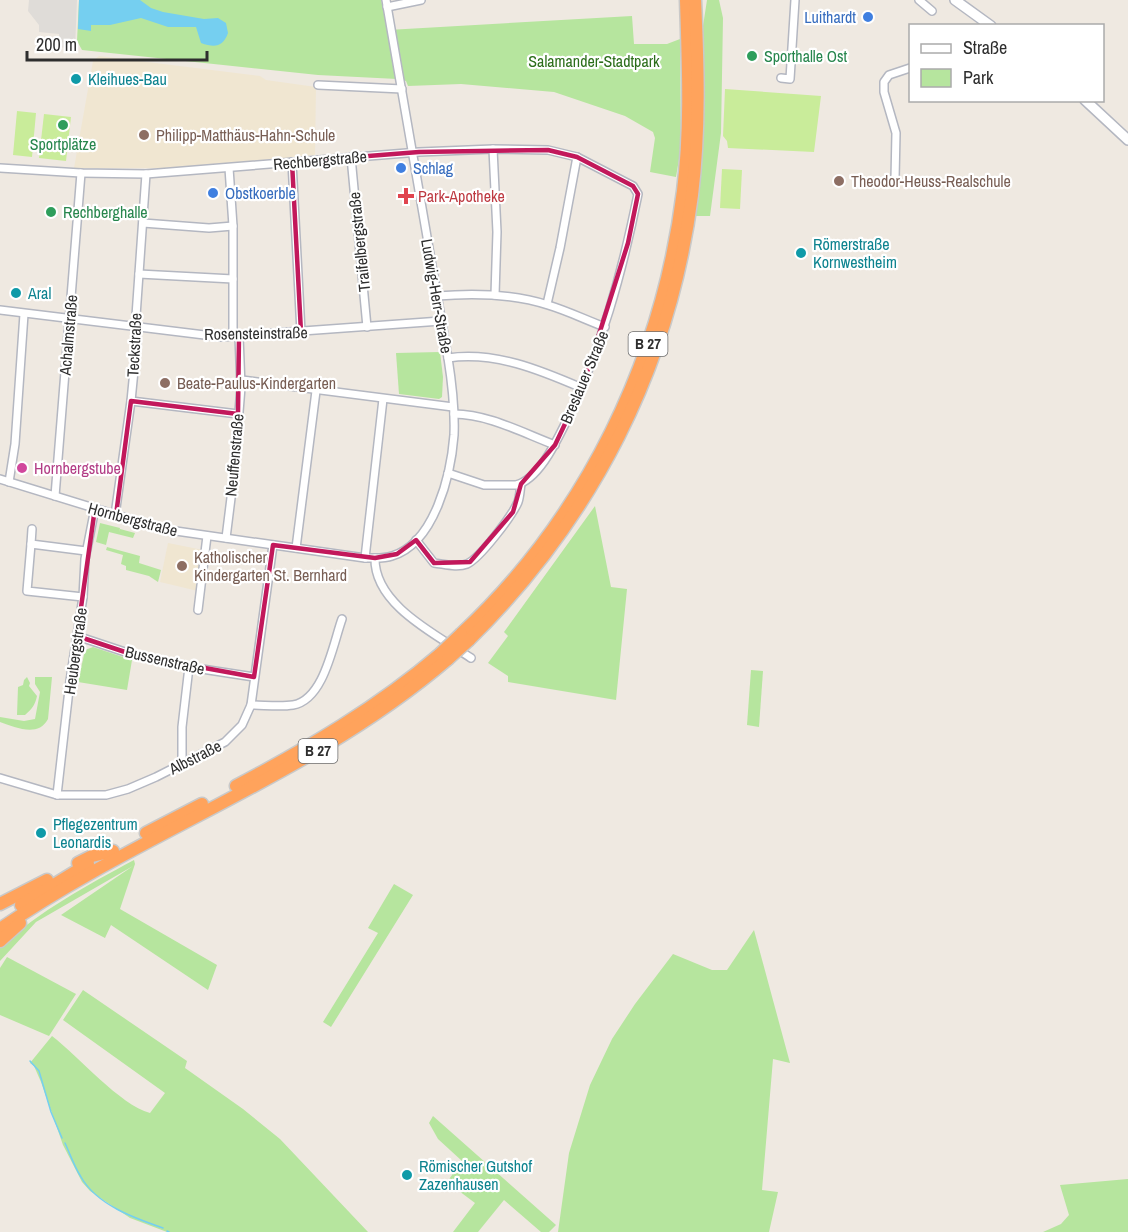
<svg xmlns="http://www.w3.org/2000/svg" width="1128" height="1232" font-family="'Archivo Narrow',sans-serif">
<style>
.education{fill:#f0e6d1}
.green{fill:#b6e59e}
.pitch{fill:#c9ec9a}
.plaza{fill:#dfdcd8}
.water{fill:#75cff0}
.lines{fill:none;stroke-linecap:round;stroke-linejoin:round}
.stream{stroke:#75cff0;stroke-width:1.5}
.street-casing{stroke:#b4b7c1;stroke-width:10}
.secondary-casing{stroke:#b4b7c1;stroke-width:12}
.highway-casing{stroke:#c9c9c9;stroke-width:15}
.street{stroke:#fff;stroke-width:7}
.secondary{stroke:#fff;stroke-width:9}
.highway{stroke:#ffa35c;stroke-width:12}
.highway-bridge-casing{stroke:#c9c9c9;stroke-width:15;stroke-linecap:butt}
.highway-bridge{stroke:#ffa35c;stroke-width:12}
.marked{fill:none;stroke:#c2185b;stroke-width:4.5;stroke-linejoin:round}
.shop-dot{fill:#3f7fe0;stroke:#fff;stroke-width:2}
.leisure-dot{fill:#2e9e5b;stroke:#fff;stroke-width:2}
.culture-dot{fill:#0f9aa8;stroke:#fff;stroke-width:2}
.education-dot{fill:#8d6e63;stroke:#fff;stroke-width:2}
.health-dot{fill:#e0444e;stroke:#fff;stroke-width:2}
.hotel-dot{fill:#d1479c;stroke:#fff;stroke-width:2}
.labels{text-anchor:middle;stroke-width:4.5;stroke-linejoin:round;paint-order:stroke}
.shield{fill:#fff;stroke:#6d6d6d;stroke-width:1.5}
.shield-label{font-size:15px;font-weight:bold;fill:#2e2e2e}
.shop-label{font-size:16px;fill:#366cbe;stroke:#fff;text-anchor:start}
.leisure-label{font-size:16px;fill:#27864d;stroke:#fff;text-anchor:start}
.park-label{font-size:16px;fill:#2c6e1b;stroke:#fff}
.culture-label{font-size:16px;fill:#0d838f;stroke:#fff;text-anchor:start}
.education-label{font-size:16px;fill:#785e54;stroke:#fff;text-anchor:start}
.street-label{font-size:16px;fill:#2e2e2e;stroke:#fff}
.health-label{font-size:16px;fill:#be3a42;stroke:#fff;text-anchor:start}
.hotel-label{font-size:16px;fill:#b23c85;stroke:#fff;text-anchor:start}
</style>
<rect width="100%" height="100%" fill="#efe9e1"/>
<g class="education">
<polygon points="99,56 260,76 266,80 316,87 315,155 182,168 74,168 93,61"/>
<polygon points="168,543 203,550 198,591 160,582"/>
</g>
<g class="green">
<polygon points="79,0 381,0 388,30 632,16 634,44 667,44 680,39 681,147 676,177 650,172 655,138 653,132 625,116 554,92 461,84 408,86 406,81 397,79 318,75 82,50 77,41"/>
<polygon points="707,0 719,0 723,18 721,133 710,216 694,216 700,121 703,26"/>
<polygon points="440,352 443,377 442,397 439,399 399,394 396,353"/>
<polygon points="595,506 611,587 627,589 616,700 508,682 508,676 488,663 508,636 504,632"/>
<polygon points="100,523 120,528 119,532 120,529 135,533 133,538 109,532 106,545 96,542"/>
<polygon points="107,547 140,556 139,563 161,570 158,582 149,576 126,570 126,566 121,564 123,555 106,550"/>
<polygon points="93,647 132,660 127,690 78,682 85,650"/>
<polygon points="751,670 763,671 759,727 747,725"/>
<path d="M27,677L30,683L29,686L37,696C35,705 32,709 25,715H17L18,687L23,685L24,680Z"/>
<path d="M35,677H52L48,719C38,738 15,727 0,722V717L24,721L35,719L40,692L35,684Z"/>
<path d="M134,860L135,864L120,909L217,965L208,990L111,925L105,938L61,915L133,866L36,922L0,961V947C41,910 86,886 134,860Z"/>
<polygon points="394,884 413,895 331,1027 323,1022 378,933 368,928"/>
<polygon points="754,930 790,1063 773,1059 762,1190 778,1192 769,1232 558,1232 569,1153 590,1085 612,1039 635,1004 673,954 712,970 727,970"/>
<polygon points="7,957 76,994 49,1036 0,1015 0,968"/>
<path d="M83,990L187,1061L185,1068L243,1109L280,1139L368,1232H167L130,1218L90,1191L82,1182L63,1145L41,1082L34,1066L30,1063L52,1036C78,1056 120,1105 150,1113L165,1093L63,1020Z"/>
<polygon points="433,1116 556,1225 549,1232 541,1232 504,1200 478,1232 453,1232 475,1203 447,1182 462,1161 438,1139 429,1123"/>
<polygon points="1128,1179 1128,1232 1043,1232 1061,1224 1069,1215 1060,1185"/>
</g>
<g class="pitch">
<polygon points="725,89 821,96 814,152 728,148 727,141 723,136"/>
<polygon points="17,111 36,113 32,157 13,155"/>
<polygon points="44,114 71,117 66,161 39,158"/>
<polygon points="722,169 742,170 740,209 720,208"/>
</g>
<polygon class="plaza" points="29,0 77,0 75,49 59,47 59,34 39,32 39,25 28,11"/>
<path class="water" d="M79,0H140L151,8L163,12L204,19L218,18L226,23L228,33C223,47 215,48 201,43L196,27H168L141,18L110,25H91V31L78,29Z"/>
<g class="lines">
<g class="stream">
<polyline points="30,1061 39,1071 51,1112 62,1138"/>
<path d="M65,1143C70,1154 74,1166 81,1177C97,1205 134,1218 163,1228"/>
<polyline points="167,1231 169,1232"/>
</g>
<g class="street-casing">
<g id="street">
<polyline points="919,0 932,11"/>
<polyline points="387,7 421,0"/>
<polyline points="781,78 790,79 795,0"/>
<polyline points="318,85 402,89"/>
<polyline points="493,149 497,232 495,295"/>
<polyline points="351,157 367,327"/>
<polyline points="292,162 301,332"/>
<path d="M0,168L81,173L146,174L419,152L493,149L548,150L577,157L633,186L638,194C622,274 601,349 566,422C556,442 539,479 516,485H484L448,473"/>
<polyline points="229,168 233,226 233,336"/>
<polyline points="895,179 896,133 884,92 884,82 889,75 910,68"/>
<polyline points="143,223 209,228 233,226"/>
<polyline points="139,274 233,279"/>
<path d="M437,296C473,293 514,294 548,305C568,311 586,320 605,327"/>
<polyline points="547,304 560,248 577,157"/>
<polyline points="0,310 221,337 441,321"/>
<path d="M448,358C495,351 540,370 582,388"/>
<polyline points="242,380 453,407"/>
<polyline points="131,401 238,414"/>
<path d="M454,414C488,414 523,433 555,445"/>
<path d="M0,479L162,529L365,558C374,558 384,559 392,556C435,543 451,474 454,435C455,410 452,383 448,358L386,0"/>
<polyline points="9,482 15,444 24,314"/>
<polyline points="55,496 81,173"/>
<polyline points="115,515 131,401 137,340 136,316 146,174"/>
<polyline points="32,529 31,544 86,551"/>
<polyline points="226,538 234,474 241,387 239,336"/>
<path d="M416,540L434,563C444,564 457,568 467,564C480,558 512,516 518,502C520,496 520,490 521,484"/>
<polyline points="31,544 27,591 83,597"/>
<polyline points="296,548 316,391"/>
<polyline points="365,558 383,399"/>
<path d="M375,558C374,605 437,635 471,658"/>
<polyline points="198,610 207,536"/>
<polyline points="77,636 134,655 189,667 254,677"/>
<path d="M251,705C264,705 280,707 293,705C324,700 333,644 342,619"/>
<polyline points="182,764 182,727 189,667"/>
<polyline points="0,778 57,795 106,795 128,789 156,777 225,742 242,725 251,705 273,545"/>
<polyline points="57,795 70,681 83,597 85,559 95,508"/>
</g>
</g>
<g class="secondary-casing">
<g id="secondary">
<polyline points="955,0 991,26"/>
<polyline points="1085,100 1128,140"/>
</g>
</g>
<g class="highway-casing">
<g id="highway">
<path d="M461,634C586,517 662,360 683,191C691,128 688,64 686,0"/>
<path d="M469,640C593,518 670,367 692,195C700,130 698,64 695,0"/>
<path d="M236,786C308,748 378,707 440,654"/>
<polyline points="146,833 202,804"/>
<polyline points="78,863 92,856 113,851"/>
<polyline points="0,904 47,880"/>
<polyline points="21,905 88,864"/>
<path d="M0,929C144,830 314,774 448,659"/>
<polyline points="0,941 20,923"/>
</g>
</g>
<use href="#street" class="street"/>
<use href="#secondary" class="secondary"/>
<use href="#highway" class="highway"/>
<g class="highway-bridge-casing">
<g id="highway-bridge">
<polyline points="440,654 461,634"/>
<polyline points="448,659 469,640"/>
</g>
</g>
<use href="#highway-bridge" class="highway-bridge"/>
</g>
<path class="marked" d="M548,150L577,157L633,186L638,194L628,243L582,388L555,445L521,484L513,512L470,562L434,563L416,540L397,554L375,558L273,545L254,677L134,655L77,636L95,508L116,515L131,401L238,414L239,336L301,332L292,162L419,152Z"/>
<g class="shop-dot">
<circle cx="868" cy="17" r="6"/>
<circle cx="401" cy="168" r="6"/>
<circle cx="213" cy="193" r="6"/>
</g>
<g class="leisure-dot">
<circle cx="752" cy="56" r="6"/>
<circle cx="63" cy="125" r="6"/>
<circle cx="51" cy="212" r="6"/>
</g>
<g class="culture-dot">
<circle cx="76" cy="79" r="6"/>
<circle cx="801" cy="253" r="6"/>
<circle cx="16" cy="293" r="6"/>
<circle cx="41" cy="833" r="6"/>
<circle cx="407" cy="1175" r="6"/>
</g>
<g class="education-dot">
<circle cx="144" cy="135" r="6"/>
<circle cx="839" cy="181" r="6"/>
<circle cx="165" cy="383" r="6"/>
<circle cx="182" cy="566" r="6"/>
</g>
<path class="health-dot" d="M403 187h6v6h6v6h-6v6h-6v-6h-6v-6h6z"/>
<circle class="hotel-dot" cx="22" cy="468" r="6"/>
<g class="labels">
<g class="shield">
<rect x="628.5" y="332" width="39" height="24" rx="4.5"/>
<rect x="298.5" y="739" width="39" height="24" rx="4.5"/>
</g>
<g class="shield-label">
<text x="648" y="349">B 27</text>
<text x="318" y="756">B 27</text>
</g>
<g class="shop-label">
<text x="856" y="23" text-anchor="end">Luithardt</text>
<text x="413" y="174">Schlag</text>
<text x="225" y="199">Obstkoerble</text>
</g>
<g class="leisure-label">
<text x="764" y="62">Sporthalle Ost</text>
<text x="63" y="150" text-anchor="middle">Sportplätze</text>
<text x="63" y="218">Rechberghalle</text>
</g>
<g class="park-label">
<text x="594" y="67">Salamander-Stadtpark</text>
</g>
<g class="culture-label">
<text x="88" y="85">Kleihues-Bau</text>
<text x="813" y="250">Römerstraße<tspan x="813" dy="18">Kornwestheim</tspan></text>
<text x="28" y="299">Aral</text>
<text x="53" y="830">Pflegezentrum<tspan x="53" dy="18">Leonardis</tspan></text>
<text x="419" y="1172">Römischer Gutshof<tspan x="419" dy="18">Zazenhausen</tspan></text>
</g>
<g class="education-label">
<text x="156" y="141">Philipp-Matthäus-Hahn-Schule</text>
<text x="851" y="187">Theodor-Heuss-Realschule</text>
<text x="177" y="389">Beate-Paulus-Kindergarten</text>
<text x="194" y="563">Katholischer<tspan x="194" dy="18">Kindergarten St. Bernhard</tspan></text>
</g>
<g class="street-label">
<text transform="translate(320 160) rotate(-5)" y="6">Rechbergstraße</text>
<text transform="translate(359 242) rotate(-96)" y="6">Traifelbergstraße</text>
<text transform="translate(437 296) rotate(80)" y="6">Ludwig-Herr-Straße</text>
<text transform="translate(256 333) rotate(-1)" y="6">Rosensteinstraße</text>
<text transform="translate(68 335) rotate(-85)" y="6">Achalmstraße</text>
<text transform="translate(134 345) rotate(-87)" y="6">Teckstraße</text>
<text transform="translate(584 377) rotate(-67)" y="6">Breslauer Straße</text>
<text transform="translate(234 455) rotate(-85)" y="6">Neuffenstraße</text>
<text transform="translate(133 519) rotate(15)" y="6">Hornbergstraße</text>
<text transform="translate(75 651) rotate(-82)" y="6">Heubergstraße</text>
<text transform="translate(165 660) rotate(13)" y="6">Bussenstraße</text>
<text transform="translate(195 757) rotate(-27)" y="6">Albstraße</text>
</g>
<g class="health-label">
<text x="418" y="202">Park-Apotheke</text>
</g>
<g class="hotel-label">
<text x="34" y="474">Hornbergstube</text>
</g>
</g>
<rect x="909" y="24" width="195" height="78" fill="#ffffff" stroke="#ababab" stroke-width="1.5"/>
<rect x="921" y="44" width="30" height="9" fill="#ffffff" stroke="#ababab" stroke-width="1.5"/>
<text x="963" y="54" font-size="18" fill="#2e2e2e">Straße</text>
<rect x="921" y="69" width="30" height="18" fill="#b6e59e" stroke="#ababab" stroke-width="1.5"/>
<text x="963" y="84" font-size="18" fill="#2e2e2e">Park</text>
<path d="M27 51v9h180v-9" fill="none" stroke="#2e2e2e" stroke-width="3"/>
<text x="36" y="51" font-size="18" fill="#2e2e2e" stroke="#ffffff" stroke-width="4.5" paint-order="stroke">200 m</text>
</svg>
